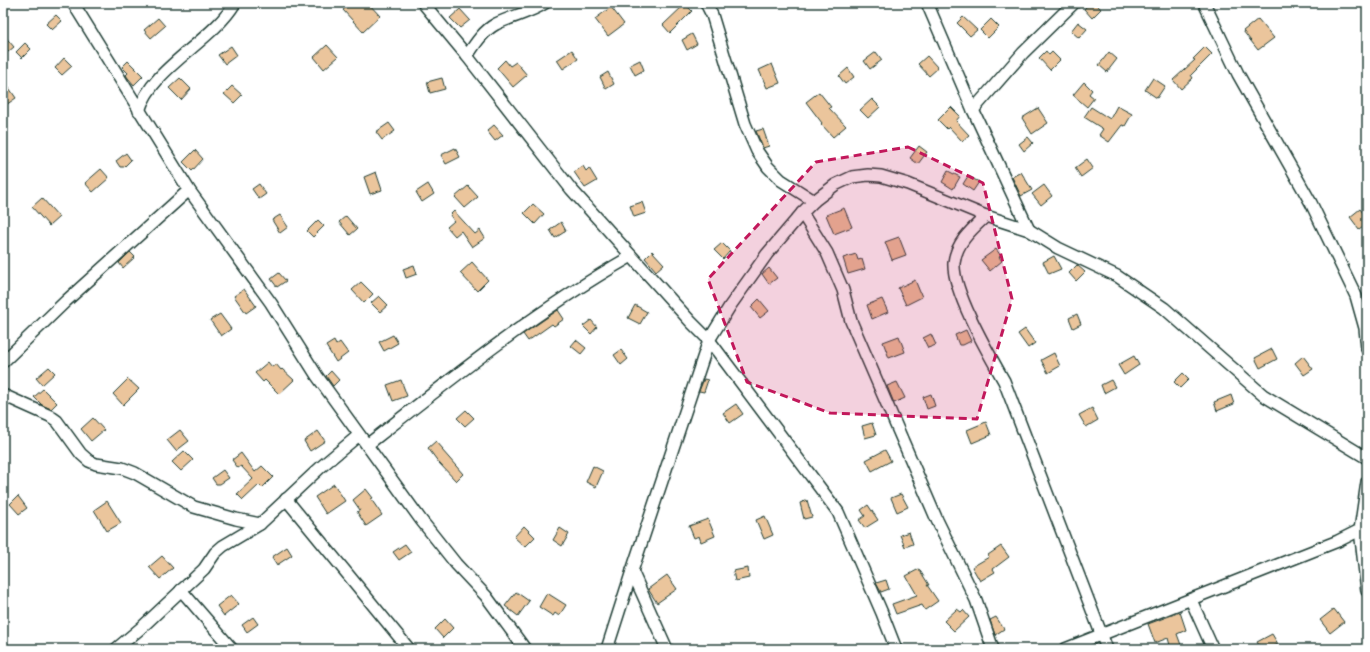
<svg xmlns="http://www.w3.org/2000/svg" width="1370" height="652" font-family="'Gochi Hand',sans-serif">
<style>
.building{fill:#ebc59c;stroke:#1f3d34}
.lines{fill:none;stroke-linecap:round;stroke-linejoin:round}
.street-casing{stroke:#1f3d34;stroke-width:14}
.street{stroke:#fff;stroke-width:11}
.marked{fill:#c2185b;fill-opacity:0.2;stroke:#c2185b;stroke-width:3;stroke-dasharray:8 5;stroke-linejoin:round}
</style>
<rect width="100%" height="100%" fill="#fff"/>
<filter id="ink" filterUnits="userSpaceOnUse"><feTurbulence type="fractalNoise" baseFrequency=".025" numOctaves="2"/><feDisplacementMap in="SourceGraphic" scale="8" xChannelSelector="R" yChannelSelector="G"/><feConvolveMatrix kernelMatrix="1 2 1 2 8 2 1 2 1" color-interpolation-filters="sRGB"/></filter>
<g filter="url(#ink)">
<g class="building">
<polygon points="351,3 368,3 380,16 363,32 343,10"/>
<polygon points="1090,3 1095,3 1101,9 1092,18 1084,9"/>
<polygon points="685,4 692,11 670,33 663,25"/>
<polygon points="611,7 624,24 608,36 595,19"/>
<polygon points="460,9 470,20 460,28 450,18"/>
<polygon points="56,15 62,21 52,30 46,24"/>
<polygon points="963,17 977,30 970,36 957,23"/>
<polygon points="158,18 165,26 151,38 144,30"/>
<polygon points="991,19 999,27 988,38 980,30"/>
<polygon points="1258,19 1274,38 1258,50 1243,31"/>
<polygon points="1078,22 1087,29 1079,38 1071,31"/>
<polygon points="3,34 14,47 3,56"/>
<polygon points="692,34 697,44 687,50 682,40"/>
<polygon points="25,43 31,49 22,58 16,52"/>
<polygon points="327,45 338,57 324,69 314,57"/>
<polygon points="231,46 237,55 225,64 218,55"/>
<polygon points="1205,47 1212,54 1191,75 1193,78 1181,89 1173,80 1195,60 1193,59"/>
<polygon points="572,50 578,59 563,69 557,60"/>
<polygon points="1046,51 1049,55 1052,52 1060,60 1050,70 1039,58"/>
<polygon points="876,52 882,60 870,69 864,61"/>
<polygon points="1109,52 1117,59 1107,72 1099,65"/>
<polygon points="927,56 938,68 929,76 918,64"/>
<polygon points="64,58 72,66 62,75 55,68"/>
<polygon points="505,60 510,66 516,62 527,75 513,87 497,68"/>
<polygon points="640,60 644,70 635,75 630,65"/>
<polygon points="128,61 143,76 134,85 128,78 126,75 128,73 122,67"/>
<polygon points="772,64 780,83 767,88 759,70"/>
<polygon points="848,68 854,77 845,84 839,76"/>
<polygon points="608,72 614,84 606,89 600,77"/>
<polygon points="180,78 191,89 181,100 169,88"/>
<polygon points="442,78 445,89 430,93 427,82"/>
<polygon points="1153,78 1165,86 1157,98 1145,90"/>
<polygon points="3,79 16,98 3,107"/>
<polygon points="1084,82 1092,90 1089,94 1094,98 1087,107 1073,95"/>
<polygon points="232,86 242,95 234,103 224,94"/>
<polygon points="819,92 831,107 829,108 846,126 833,137 821,124 822,123 806,102"/>
<polygon points="872,99 880,107 868,118 860,110"/>
<polygon points="1117,106 1132,114 1125,126 1122,125 1109,142 1099,135 1103,129 1084,117 1091,107 1110,119"/>
<polygon points="951,107 960,116 956,121 969,135 962,141 949,127 947,129 938,120"/>
<polygon points="1038,108 1048,123 1032,134 1022,118"/>
<polygon points="389,123 395,131 382,140 376,132"/>
<polygon points="494,125 503,135 495,141 487,131"/>
<polygon points="763,129 769,146 763,148 756,131"/>
<polygon points="1028,137 1033,143 1024,151 1019,144"/>
<polygon points="919,146 927,152 918,164 910,158"/>
<polygon points="455,148 460,157 446,164 441,155"/>
<polygon points="195,150 203,159 192,171 183,162"/>
<polygon points="126,153 131,160 124,167 120,167 116,161"/>
<polygon points="1087,159 1093,168 1081,177 1075,168"/>
<polygon points="583,166 586,171 589,168 597,181 585,188 574,172"/>
<polygon points="101,169 109,178 93,192 85,183"/>
<polygon points="948,171 960,177 953,189 942,182"/>
<polygon points="376,172 382,190 370,194 364,177"/>
<polygon points="1021,172 1032,190 1021,196 1012,177"/>
<polygon points="968,176 979,182 973,191 963,184"/>
<polygon points="259,184 266,194 259,199 252,189"/>
<polygon points="428,184 434,194 422,202 416,192"/>
<polygon points="1044,185 1052,196 1041,205 1032,194"/>
<polygon points="468,186 478,197 465,208 455,197"/>
<polygon points="42,198 59,217 49,226 32,207"/>
<polygon points="642,202 646,213 634,217 630,206"/>
<polygon points="533,204 544,214 535,224 524,213"/>
<polygon points="844,208 852,227 834,234 826,215"/>
<polygon points="1360,209 1367,218 1367,223 1359,229 1350,217"/>
<polygon points="454,211 475,234 480,230 485,238 472,247 461,231 455,236 447,227 454,221 450,215"/>
<polygon points="280,215 288,227 280,233 272,220"/>
<polygon points="346,216 357,229 350,235 339,222"/>
<polygon points="318,220 324,226 313,237 307,231"/>
<polygon points="561,222 566,231 555,238 550,230"/>
<polygon points="899,237 906,255 892,260 885,242"/>
<polygon points="722,243 730,251 723,259 714,250"/>
<polygon points="996,249 1001,256 999,257 1002,261 990,271 981,260"/>
<polygon points="652,251 664,264 656,271 645,258"/>
<polygon points="130,252 135,257 123,268 119,263"/>
<polygon points="856,254 858,260 862,259 865,269 848,274 843,258"/>
<polygon points="1054,256 1061,269 1049,274 1043,262"/>
<polygon points="472,262 488,280 477,291 460,273"/>
<polygon points="414,265 417,274 406,278 403,269"/>
<polygon points="1077,265 1085,272 1076,281 1069,273"/>
<polygon points="769,268 777,278 769,284 762,274"/>
<polygon points="279,273 286,281 277,287 271,279"/>
<polygon points="915,280 922,297 906,305 898,288"/>
<polygon points="361,282 373,294 364,303 352,290"/>
<polygon points="244,289 256,306 246,313 234,296"/>
<polygon points="379,296 388,305 380,312 371,303"/>
<polygon points="759,299 769,311 760,318 751,307"/>
<polygon points="882,299 888,312 872,319 867,305"/>
<polygon points="635,305 647,312 640,324 628,318"/>
<polygon points="558,310 564,319 554,326 552,324 528,341 523,334"/>
<polygon points="220,314 231,329 221,336 210,320"/>
<polygon points="1077,314 1081,324 1073,328 1069,318"/>
<polygon points="591,320 597,327 591,334 583,326"/>
<polygon points="1025,329 1035,343 1028,348 1018,334"/>
<polygon points="966,330 971,341 963,345 959,345 955,335"/>
<polygon points="931,334 936,345 928,348 923,338"/>
<polygon points="393,335 398,343 384,351 379,342"/>
<polygon points="899,336 905,352 889,358 883,342"/>
<polygon points="576,340 586,348 581,354 571,346"/>
<polygon points="334,341 336,345 340,342 348,353 336,362 326,346"/>
<polygon points="1272,349 1277,359 1260,368 1255,358"/>
<polygon points="621,350 628,359 621,365 614,355"/>
<polygon points="1054,353 1060,366 1048,373 1041,360"/>
<polygon points="1134,356 1139,365 1124,375 1118,365"/>
<polygon points="1303,356 1313,369 1304,375 1295,363"/>
<polygon points="268,362 272,367 276,364 281,370 282,369 294,380 279,394 265,380 263,382 255,373"/>
<polygon points="49,367 55,373 42,385 36,378"/>
<polygon points="331,371 339,380 333,386 326,376"/>
<polygon points="1183,373 1189,379 1180,388 1174,382"/>
<polygon points="128,379 139,389 123,405 113,394"/>
<polygon points="704,379 708,380 704,392 699,391"/>
<polygon points="401,380 407,396 393,401 387,385"/>
<polygon points="1111,380 1115,387 1104,393 1101,385"/>
<polygon points="897,382 905,398 894,403 887,386"/>
<polygon points="43,389 57,403 51,409 42,405 34,397"/>
<polygon points="931,394 935,406 927,409 923,397"/>
<polygon points="1231,395 1234,404 1217,411 1214,402"/>
<polygon points="736,404 743,414 730,423 723,413"/>
<polygon points="1092,408 1098,420 1086,427 1079,415"/>
<polygon points="466,410 474,418 465,426 457,418"/>
<polygon points="93,418 104,430 91,441 81,429"/>
<polygon points="986,422 991,435 972,443 967,430"/>
<polygon points="872,423 876,435 865,438 862,426"/>
<polygon points="180,430 189,441 176,451 167,440"/>
<polygon points="318,431 325,441 310,451 304,441"/>
<polygon points="436,441 443,449 442,450 463,474 456,481 439,463 428,448"/>
<polygon points="885,450 891,461 872,471 866,460"/>
<polygon points="184,451 193,460 181,471 172,462"/>
<polygon points="241,453 255,472 262,466 273,477 262,488 259,485 243,500 237,494 253,479 241,466 238,468 232,460"/>
<polygon points="593,466 603,471 596,487 586,482"/>
<polygon points="223,470 229,478 220,484 216,484 212,478"/>
<polygon points="334,484 345,501 326,514 315,497"/>
<polygon points="366,489 373,498 371,499 382,515 366,526 357,512 360,510 353,500"/>
<polygon points="901,494 908,507 897,512 891,498"/>
<polygon points="18,496 27,508 19,514 10,504"/>
<polygon points="807,500 812,517 804,519 800,503"/>
<polygon points="107,501 121,523 107,531 94,510"/>
<polygon points="868,505 878,520 865,528 859,520 865,516 861,510"/>
<polygon points="765,516 773,535 764,539 756,520"/>
<polygon points="708,519 715,536 701,542 699,536 694,538 689,526"/>
<polygon points="524,526 535,537 525,547 514,537"/>
<polygon points="560,528 569,534 562,546 553,540"/>
<polygon points="909,532 913,544 905,547 900,535"/>
<polygon points="405,544 411,552 399,560 393,552"/>
<polygon points="1001,546 1009,557 993,569 995,572 980,581 972,567 989,557 988,555"/>
<polygon points="287,547 292,555 277,565 272,557"/>
<polygon points="162,556 173,568 160,579 149,567"/>
<polygon points="748,568 749,578 735,581 733,571"/>
<polygon points="919,569 929,585 927,585 938,601 925,610 922,605 896,614 892,604 917,595 906,576"/>
<polygon points="667,575 677,589 657,603 648,589"/>
<polygon points="886,580 889,589 881,592 876,583"/>
<polygon points="516,592 529,601 518,616 505,606"/>
<polygon points="547,593 566,605 559,616 555,613 553,616 539,607"/>
<polygon points="231,595 239,604 224,616 217,606"/>
<polygon points="957,609 961,612 963,610 969,617 954,631 944,621"/>
<polygon points="1334,609 1344,622 1330,633 1320,620"/>
<polygon points="1180,612 1186,630 1177,634 1181,645 1171,649 1168,638 1155,643 1148,624"/>
<polygon points="253,617 258,624 247,632 242,625"/>
<polygon points="996,617 1004,629 995,635 990,620"/>
<polygon points="445,619 453,628 443,638 435,629"/>
<polygon points="1272,634 1278,644 1269,649 1261,649 1257,642"/>
</g>
<g class="lines">
<g class="street-casing">
<g id="street">
<polyline points="73,3 189,190 271,303 317,376 421,520 456,564 486,596 525,649"/>
<polyline points="423,3 467,56 571,189 691,322 709,340 838,512 882,613 896,649"/>
<polyline points="706,3 712,15 745,124 757,151 768,167 781,180 814,201"/>
<polyline points="927,3 973,110 1029,230"/>
<polyline points="1204,3 1238,74 1311,203 1356,296 1365,328 1367,349"/>
<path d="M467,56C475,44 483,31 496,24C512,16 530,13 545,3"/>
<polyline points="973,110 1023,53 1074,3"/>
<path d="M139,111C152,67 212,42 235,3"/>
<polyline points="802,213 827,253 843,290 851,321 937,520 976,600 993,649"/>
<path d="M986,216C972,229 956,243 954,263C952,291 990,356 1004,381L1107,649"/>
<polyline points="3,362 66,301 189,190"/>
<polyline points="3,395 50,416 57,421 81,454 89,461 96,464 122,468 135,473 194,507 236,519 260,524"/>
<path d="M367,445C452,378 537,310 630,257"/>
<polyline points="1367,482 1360,530 1367,591"/>
<polyline points="286,499 409,649"/>
<polyline points="632,571 667,649"/>
<polyline points="181,590 232,649"/>
<polyline points="1191,600 1213,649"/>
<polyline points="116,649 141,628 204,569 215,553 223,546 260,524 322,466 359,435"/>
<polyline points="607,649 632,571 709,340 730,306 767,254 802,213 814,201 835,185 852,177 868,175 881,176 908,184 986,216 1029,230 1058,248 1117,276 1164,308 1263,395 1367,458"/>
<polyline points="1065,649 1338,541 1360,530 1367,529"/>
</g>
</g>
<use href="#street" class="street"/>
</g>
</g>
<path class="marked" d="M908,147L983,183L1012,299L977,419L830,413L747,382L708,279L816,162Z"/>
<rect width="1370" height="652" fill="none" stroke="#fff" stroke-width="16"/>
<rect x="8" y="8" width="1354" height="636" fill="none" stroke="#1f3d34" stroke-width="1.5" filter="url(#ink)"/>
</svg>
